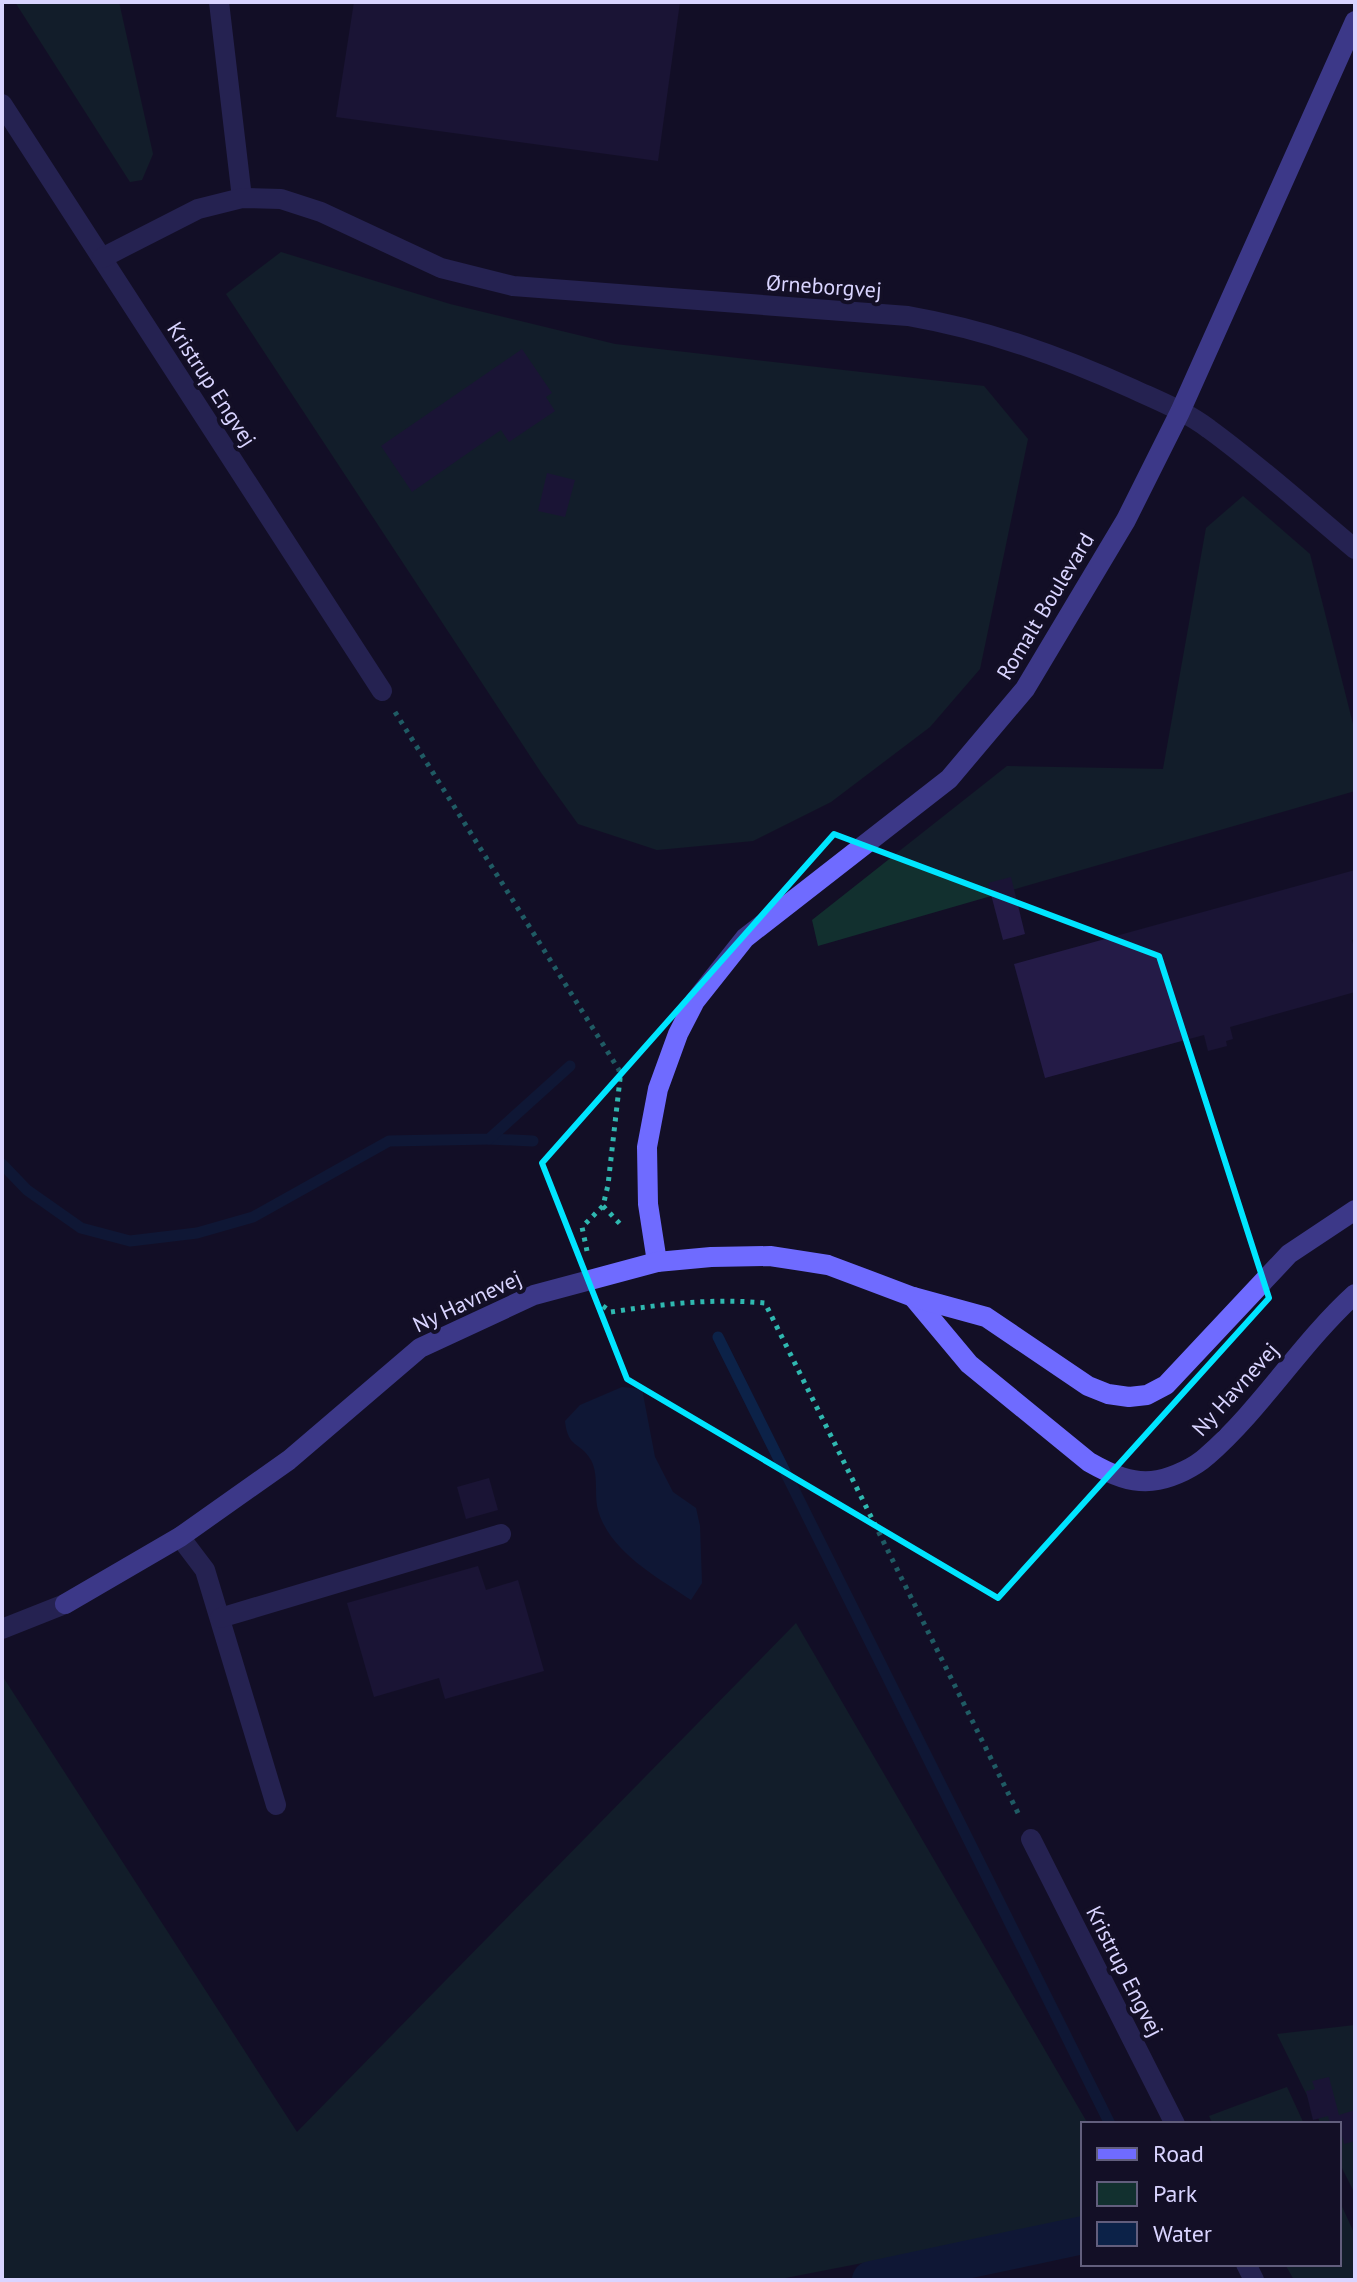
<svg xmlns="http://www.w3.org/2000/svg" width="1357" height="2282" font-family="'PT Sans',sans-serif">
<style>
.green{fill:#12302f}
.water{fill:#0c2248}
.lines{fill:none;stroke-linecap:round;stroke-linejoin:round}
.stream{stroke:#0c2248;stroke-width:11}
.canal{stroke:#0c2248;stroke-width:38}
.building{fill:#241b47}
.path{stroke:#2fb8b0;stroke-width:5;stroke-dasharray:4 6;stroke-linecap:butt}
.lane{stroke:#3d3a85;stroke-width:20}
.street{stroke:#3d3a85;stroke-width:20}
.secondary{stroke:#6f6bff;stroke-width:20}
.marked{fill:none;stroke:#00e5ff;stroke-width:6;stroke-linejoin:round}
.labels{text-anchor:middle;stroke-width:8;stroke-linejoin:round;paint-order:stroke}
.street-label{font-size:22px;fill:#d9d4ff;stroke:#130f26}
</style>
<rect width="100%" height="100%" fill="#130f26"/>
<g class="green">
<polygon points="15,2 119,2 153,154 142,180 130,182"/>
<polygon points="281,252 450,304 615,344 984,386 1028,439 980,669 930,727 831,802 753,841 657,850 578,824 542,774 226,294"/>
<polygon points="1243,496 1310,554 1355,732 1355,791 818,946 812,920 1007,766 1163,769 1206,528"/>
<polygon points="796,1623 1088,2124 1083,2124 1083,2220 775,2280 2,2280 2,1664 3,1677 297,2132"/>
<polygon points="1355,2025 1355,2194 1339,2162 1339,2124 1321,2124 1277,2034"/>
<polygon points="1287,2087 1304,2124 1213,2124 1209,2116"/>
<polygon points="1339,2200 1355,2235 1355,2280 1294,2280 1285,2264 1339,2264"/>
</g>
<path class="water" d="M622,1387L642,1389L655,1457L673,1492L696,1508L700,1526L702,1583L691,1600C657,1577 610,1552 598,1510C594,1494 599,1475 591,1460C580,1441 568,1449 565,1421L580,1405Z"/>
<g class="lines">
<g class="stream">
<polyline points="489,1139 533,1141"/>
<polyline points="2,1164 27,1190 81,1228 130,1241 197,1233 253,1217 389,1141 489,1139 570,1066"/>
<polyline points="718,1337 1110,2124"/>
</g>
<polyline class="canal" points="871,2280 1083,2235"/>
</g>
<g class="building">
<polygon points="354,2 680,2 658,161 336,117"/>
<polygon points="522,349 552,393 546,397 555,411 509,442 501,430 412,492 381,446"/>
<polygon points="547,473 575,480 565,517 538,511"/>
<polygon points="1355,870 1355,939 1352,940 1355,952 1355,992 1230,1027 1233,1039 1226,1041 1227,1046 1208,1051 1204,1035 1045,1078 1014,964"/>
<polygon points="1011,877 1025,934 1003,940 988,883"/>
<polygon points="489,1478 498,1510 466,1519 457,1487"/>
<polygon points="478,1566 486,1590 518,1580 544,1671 445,1699 439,1678 374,1697 347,1603"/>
<polygon points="1329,2077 1339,2115 1355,2110 1355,2141 1344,2144 1339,2124 1330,2124 1328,2116 1313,2120 1306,2091 1315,2089 1312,2081"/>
</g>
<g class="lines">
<g class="path">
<polyline points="395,712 619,1070 620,1079 608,1185 603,1206 582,1227 587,1251"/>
<polyline points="603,1206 623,1227"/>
<path d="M603,1306L611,1312C663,1304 712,1298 765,1303L1020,1817"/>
</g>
<g class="lane">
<polyline points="219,2 242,198"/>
<polyline points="180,1537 205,1570 276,1805"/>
<polyline points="220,1618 501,1534"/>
</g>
<g class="street">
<polyline points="2,104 382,691"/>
<path d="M102,258L198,209L242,198L281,199L321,212L441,268L513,286L908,316C988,330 1060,356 1133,389C1159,401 1187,412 1209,429C1260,466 1307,509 1355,549"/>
<polyline points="2,1629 65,1604"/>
<polyline points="1031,1839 1175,2124"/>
<polyline points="1246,2264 1254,2280"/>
</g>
<g class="secondary">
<polyline points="657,1262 648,1204 647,1147 658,1089 678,1034 695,1001 745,938 949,779 1025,689 1126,520 1180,412 1355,21"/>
<path d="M913,1297L969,1364L1089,1462C1110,1474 1133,1485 1158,1480C1174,1477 1195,1467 1207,1456C1262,1408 1301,1343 1355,1294"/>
<polyline points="65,1604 180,1537 289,1460 420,1348 534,1295 657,1262 711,1257 770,1256 828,1265 913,1297 986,1317 1088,1386 1108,1394 1129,1397 1147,1395 1166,1385 1289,1254 1355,1210"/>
</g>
</g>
<path d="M0 0H1357V2282H0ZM834,834L1159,956L1269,1298L998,1598L627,1379L542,1163Z" fill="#130f26" fill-opacity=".55" fill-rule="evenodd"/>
<path class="marked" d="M834,834L1159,956L1269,1298L998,1598L627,1379L542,1163Z"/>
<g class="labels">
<g class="street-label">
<text transform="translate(824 286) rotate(4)" y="8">Ørneborgvej</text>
<text transform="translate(212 384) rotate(57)" y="8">Kristrup Engvej</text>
<text transform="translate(1045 606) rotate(-59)" y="8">Romalt Boulevard</text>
<text transform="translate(467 1301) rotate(-25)" y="8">Ny Havnevej</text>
<text transform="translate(1235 1389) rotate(-48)" y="8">Ny Havnevej</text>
<text transform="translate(1125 1971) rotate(63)" y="8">Kristrup Engvej</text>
</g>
</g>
<rect width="1357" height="2282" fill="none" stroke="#d9d4ff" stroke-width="8"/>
<rect x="1081" y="2122" width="260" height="144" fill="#130f26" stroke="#625e7d" stroke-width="2"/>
<rect x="1097" y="2148" width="40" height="12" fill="#6f6bff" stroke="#625e7d" stroke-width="2"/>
<text x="1153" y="2162" font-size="24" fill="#d9d4ff">Road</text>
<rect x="1097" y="2182" width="40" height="24" fill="#12302f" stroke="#625e7d" stroke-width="2"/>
<text x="1153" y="2202" font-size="24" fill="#d9d4ff">Park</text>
<rect x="1097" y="2222" width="40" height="24" fill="#0c2248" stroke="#625e7d" stroke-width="2"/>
<text x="1153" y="2242" font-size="24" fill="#d9d4ff">Water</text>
</svg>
